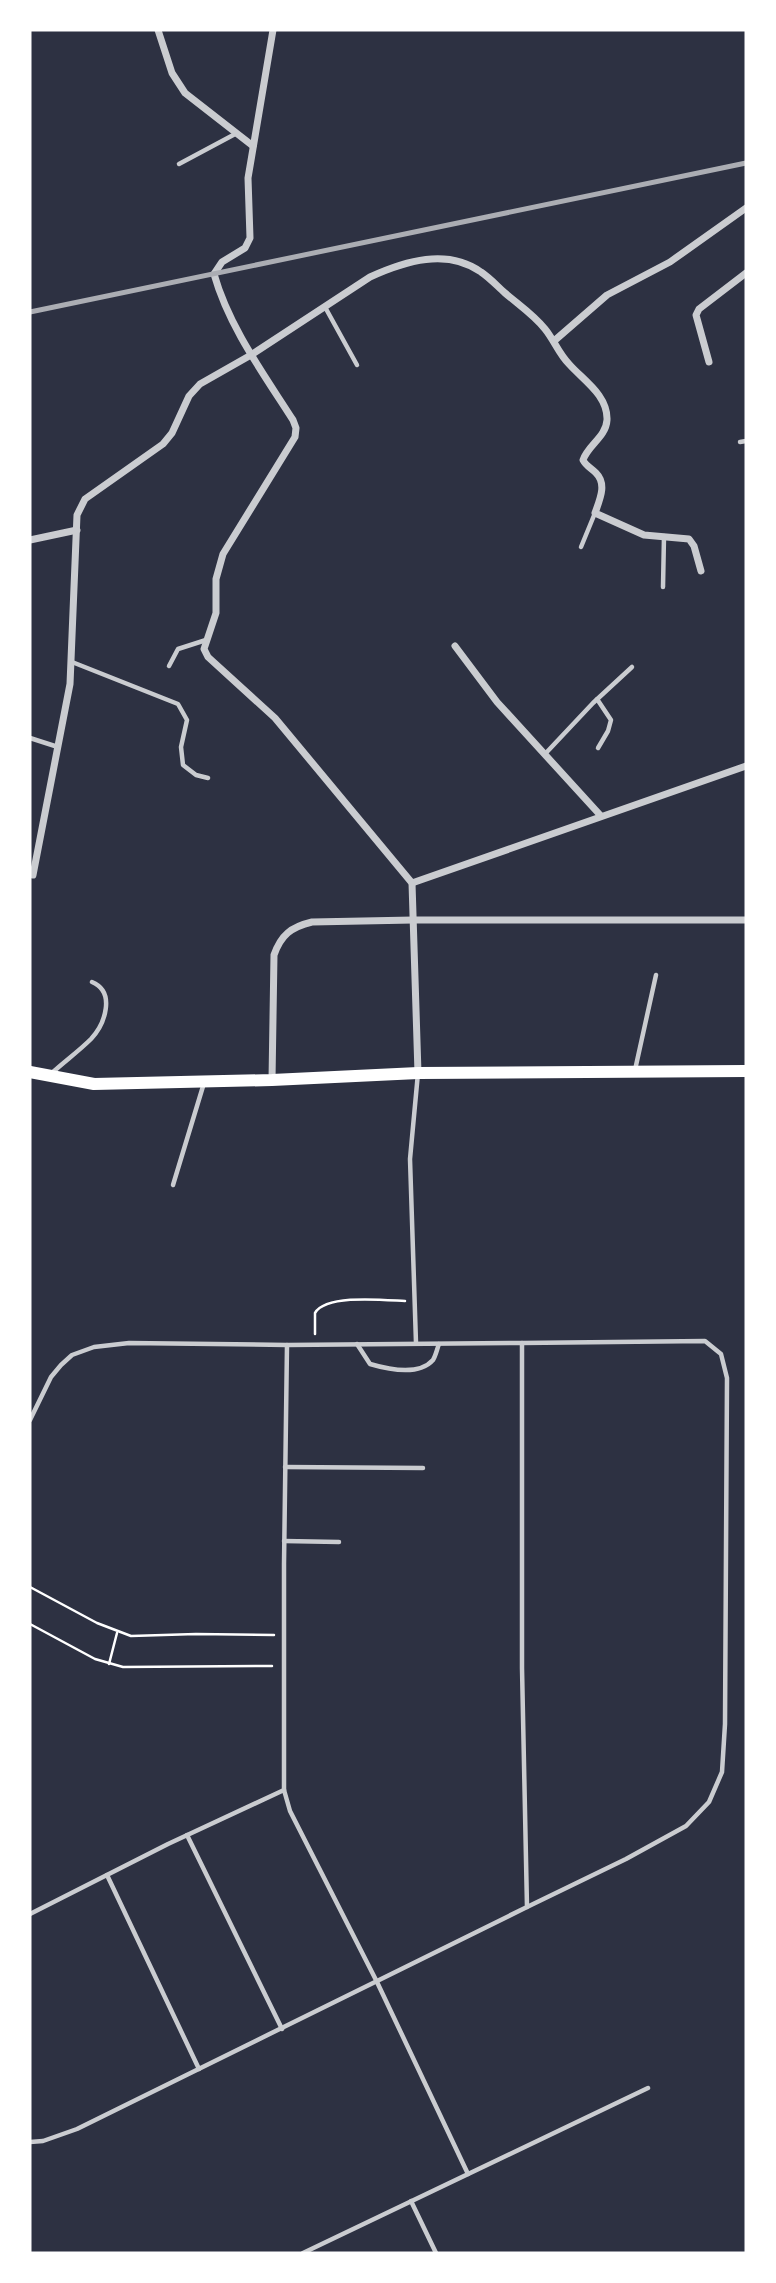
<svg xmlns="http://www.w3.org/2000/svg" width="776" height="2283" font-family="Quicksand,sans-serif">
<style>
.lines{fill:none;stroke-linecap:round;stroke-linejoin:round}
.path{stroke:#fff;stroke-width:2.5}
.service{stroke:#caccd0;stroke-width:4.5}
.minor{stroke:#caccd0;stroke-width:7}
.secondary{stroke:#fff;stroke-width:12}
.rail{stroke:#abadb3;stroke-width:5}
</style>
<rect width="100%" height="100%" fill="#2d3142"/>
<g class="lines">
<g class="path">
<path d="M315,1334V1313C326,1294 384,1300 405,1301"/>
<polyline points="30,1587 97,1623 131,1636 196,1634 274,1635"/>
<polyline points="30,1624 95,1659 123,1667 272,1666"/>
<polyline points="109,1664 117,1633"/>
</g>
<g class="service">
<polyline points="179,164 237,133"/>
<polyline points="325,307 357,365"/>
<polyline points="740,442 746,441"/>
<polyline points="581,547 595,513"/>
<polyline points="663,587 664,536"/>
<polyline points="72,662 178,704 187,720 181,747 183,765 196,775 208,778"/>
<polyline points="169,666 178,649 206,640"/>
<polyline points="597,699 611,720 608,731 598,748"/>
<polyline points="30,738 58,747"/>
<polyline points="545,754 593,703 632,667"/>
<polyline points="635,1070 656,975"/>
<path d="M53,1072C65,1061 79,1051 91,1039C105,1024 116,992 92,982"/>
<polyline points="173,1185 204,1083"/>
<polyline points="416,1343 410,1159 418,1073"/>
<polyline points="522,1343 705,1341 721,1354 727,1378 725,1724 722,1772 709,1802 686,1826 626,1859 527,1907"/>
<path d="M357,1344L370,1364C387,1369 419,1376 433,1360C436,1355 437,1349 439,1344"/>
<polyline points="287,1345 284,1564 284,1790 290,1811 377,1982 468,2174"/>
<polyline points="30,1420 51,1377 61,1365 72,1355 94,1347 129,1343 287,1345 522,1343 522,1668 527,1907 77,2129 43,2141 30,2142"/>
<polyline points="285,1467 423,1468"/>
<polyline points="284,1541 339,1542"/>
<polyline points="187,1835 282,2029"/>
<polyline points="107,1875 199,2069"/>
<polyline points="30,1914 168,1844 284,1790"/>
<polyline points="411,2201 436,2253"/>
<polyline points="303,2253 648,2088"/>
</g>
<g class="minor">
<polyline points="158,30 172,73 185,93 253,146"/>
<path d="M273,30L248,178L250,238L245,248L222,262L214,274C229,327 263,373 293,420L296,428L295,437L223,554L216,579V613L204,649L208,657L275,718L412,883L418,1073"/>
<polyline points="554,341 607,295 670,262 746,208"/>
<polyline points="709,362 696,315 699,309 746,273"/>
<polyline points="30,540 77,530"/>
<polyline points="455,646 497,702 601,816"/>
<path d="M33,875L70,684L77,515L85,499L163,444L172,433L189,396L200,384L251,355L370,277C405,261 447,248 481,272C490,278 497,286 505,293C519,305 534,315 545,329C554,340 559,354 569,364C583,380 608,395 607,420C606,437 588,445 583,460C586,466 591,468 596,473C607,484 600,499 595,513L644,535L689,539L694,546L701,571"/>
<polyline points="412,883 746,766"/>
<path d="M272,1080L274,955C281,935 291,927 312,922L413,920H746"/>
</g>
<polyline class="secondary" points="30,1072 94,1084 272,1080 418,1073 746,1071"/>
<polyline class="rail" points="30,312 746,163"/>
</g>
<rect width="776" height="2283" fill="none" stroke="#ffffff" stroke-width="63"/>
</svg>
